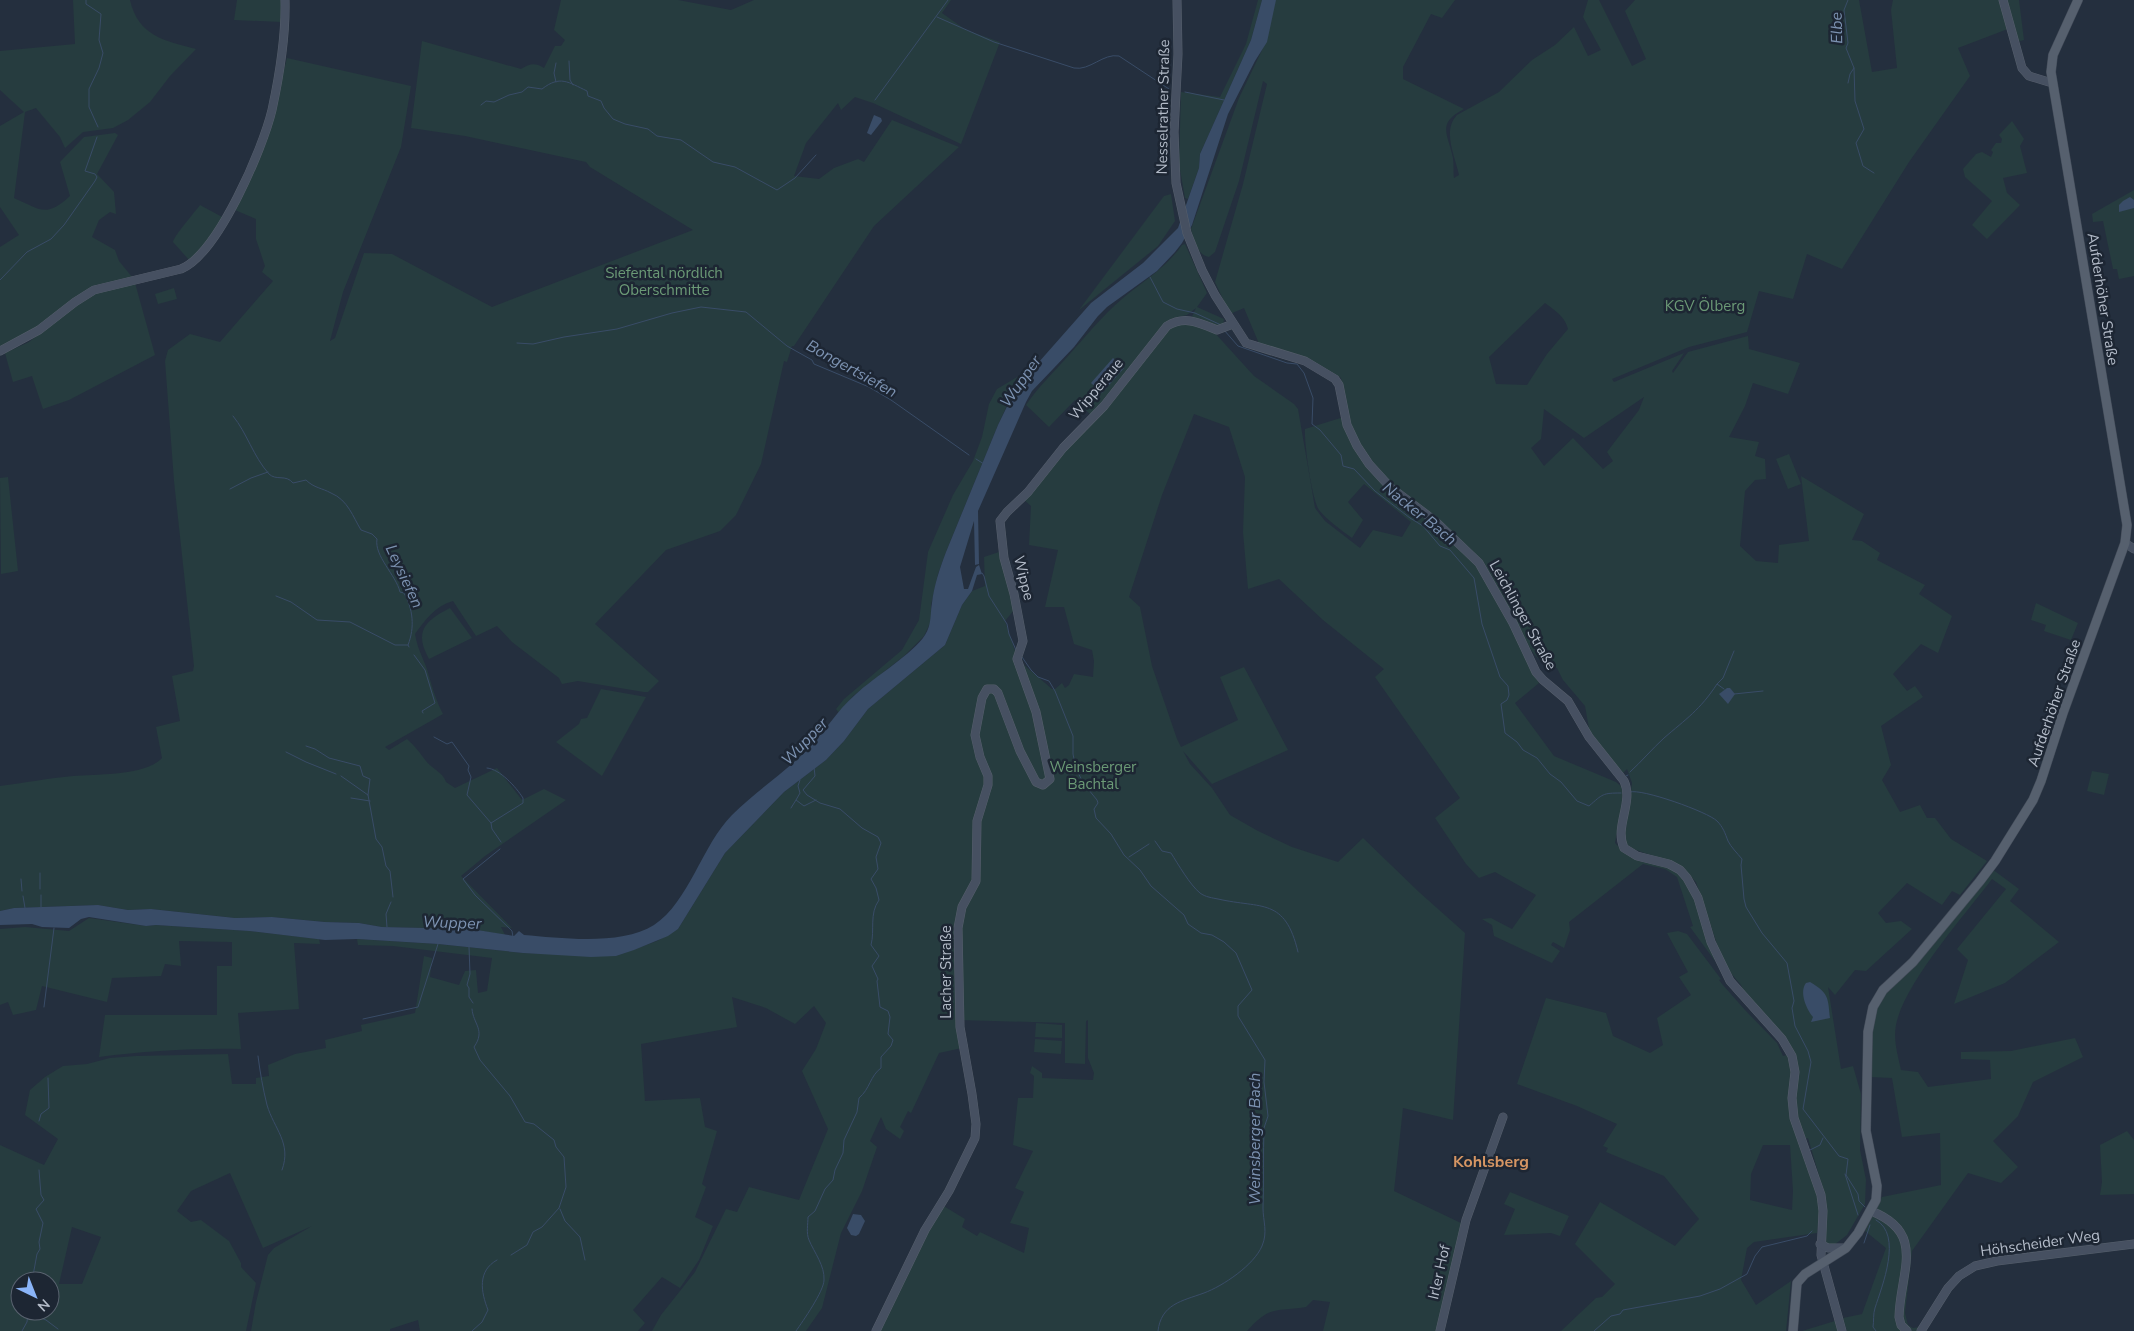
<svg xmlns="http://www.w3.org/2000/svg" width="2134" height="1331" font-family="'Nunito Sans',sans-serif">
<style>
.green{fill:#263c3f;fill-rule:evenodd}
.water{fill:#394c67}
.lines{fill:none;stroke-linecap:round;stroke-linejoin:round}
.stream{stroke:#394c67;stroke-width:1}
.secondary-casing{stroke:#565f6c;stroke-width:9}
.primary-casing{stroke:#414a57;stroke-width:10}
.secondary{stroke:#465061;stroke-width:8}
.primary{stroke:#56606e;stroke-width:9}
.labels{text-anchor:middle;stroke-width:5;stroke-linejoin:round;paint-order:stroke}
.street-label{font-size:15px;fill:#b4bcc9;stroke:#1d2633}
.park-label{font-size:15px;fill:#6b9a76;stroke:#1d2633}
.water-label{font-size:16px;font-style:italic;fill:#7c92b1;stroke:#1d2633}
.neighbourhood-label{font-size:16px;font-weight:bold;fill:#d59563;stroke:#1d2633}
</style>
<rect width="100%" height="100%" fill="#242f3e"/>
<g class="green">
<path d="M73,0H130C138,36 165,41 196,49L170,76L150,102L128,120L113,128L83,132L65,148L60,137L36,108L25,112L14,198C41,210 46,218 70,196L60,162L84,137L115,133L118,135L97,174L114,192L116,214L110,212L99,220L92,237L115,250L119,261L132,277L92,286L40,327L0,348V247L19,235L0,207V126L24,112L0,90V51L75,44Z"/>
<polygon points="237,0 282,0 282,22 234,20"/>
<path d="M561,0H678L731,10L754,0H951L942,13L966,30L1000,42L961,144L873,103L855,97L841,110L838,103L806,143L794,176L819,179L834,168L858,159L864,162L892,120L959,147L874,226L794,346H792L787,362L784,361L761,464L736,515L720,531L666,550L595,624L659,681L648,692H644L578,681L562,684L559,678L512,642L497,626L476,636L453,601C435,606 425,620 415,634C418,652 425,660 429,676C433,690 436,700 443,714L385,747L389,750L407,739C415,746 420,753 426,761C432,769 443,772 446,782L455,788L497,768L522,800L544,789L566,800L485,856L461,876L512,928L501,927L505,935L471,929L382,927L359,923L325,922L272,917L235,918L151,909L128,910L98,905L14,908L0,911V786C24,783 49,778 73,776C97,774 145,776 162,758L156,727L180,721L172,676L193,671L194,666L174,481L165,361L168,350L190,334L220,342L273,281L262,272L265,266L256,239V219L235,210L269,129L287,58L411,86L401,147L343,292L330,341L335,338L364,253L392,254L492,307L693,230L590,167L586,162L465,136L411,128L422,41L521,69C530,64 534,62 544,68L555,46H561L565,40L554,30Z"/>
<polygon points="1258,0 1262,0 1251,40 1200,154 1199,168 1188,199 1185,198 1179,164 1181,92 1220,97 1246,44"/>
<path d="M1273,0H1455L1442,18L1431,14L1403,67V79L1464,109C1436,124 1448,133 1453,158C1454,165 1453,172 1454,178L1459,175C1455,156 1442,131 1457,115L1499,92L1532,60L1555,45L1574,27L1588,56L1601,50L1583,17L1588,0H1599L1632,66L1646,59L1625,11L1635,0H1859L1872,72L1897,68L1891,10L1893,0H2019L2024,40L2017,42L2013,27L1958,48L1970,76L1909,162L1842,269L1807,254L1793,299L1759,291L1747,332L1689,347L1612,379L1614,382L1684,353L1672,371L1673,373L1688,352L1748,336L1749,349L1800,363L1788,394L1753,383L1745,406L1729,437L1759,442L1755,456L1765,459L1766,479L1755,480L1745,491L1740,546L1756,561L1778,563L1779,545L1809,541L1801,476L1864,514L1852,540L1862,541L1880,553L1877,560L1925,585L1919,594L1952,616L1938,653L1921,644L1893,674L1907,691L1915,686L1923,697L1881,726L1891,765L1882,780L1900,812L1920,805L1927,818H1935L1951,839L1987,861L1960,895L1952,891L1942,905L1907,883L1878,913L1886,923L1901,921L1912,929L1866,971L1855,970L1835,995L1828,987L1841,1069L1853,1066L1861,1094L1860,1150L1866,1180L1865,1204L1847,1235L1834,1245H1827L1824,1242L1826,1211L1824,1192L1808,1138L1798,1142L1818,1197L1820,1208L1817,1233L1754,1242L1747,1248L1741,1280L1756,1305L1791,1281L1786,1331H1561L1596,1298L1602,1297L1615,1284L1575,1244L1600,1202L1675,1246L1699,1219L1664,1176L1606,1152L1608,1148L1603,1146L1617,1124L1577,1106L1517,1084L1546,998L1606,1013L1613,1036L1650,1053L1663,1045L1657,1018L1691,995L1679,977L1688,972L1667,933L1678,931L1687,934L1721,979L1719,980L1722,984L1745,1010L1777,1043L1783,1056L1795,1053L1788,1041L1744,992L1741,985L1724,965L1696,882C1682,866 1667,860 1648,854C1639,851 1634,850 1626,844L1625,836L1632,783L1627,769L1623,773L1590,734L1585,706L1563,680L1557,668C1533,663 1526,641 1516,620L1510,625L1539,683L1515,703L1554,756L1616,782L1622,787V803L1615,843L1627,855L1674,870L1685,879L1692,890L1704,931L1715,961L1690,927L1693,926L1677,877L1665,869L1643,864L1569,922L1570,930L1564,948L1553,942L1551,945L1560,951L1552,963L1494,936L1492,925L1482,919L1491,918L1512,929L1536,895L1495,872L1479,878L1466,864L1435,818L1460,798L1375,677L1384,669L1323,620L1279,579L1248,589L1243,532L1245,477L1229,427L1194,414L1162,495L1129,597L1140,607L1152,666L1177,739L1181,747L1238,720L1220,677L1244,667L1288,750L1212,784L1183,751L1190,764L1212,788L1230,815L1258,831L1292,847L1338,862L1363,838L1419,892L1465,933L1453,1120L1403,1108L1394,1191L1463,1224L1437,1331H1323L1330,1302L1313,1300L1306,1307C1274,1312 1271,1305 1247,1331H878L942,1205L965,1219L962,1227L977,1236L980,1232L1024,1253L1029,1228L1010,1223L1024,1192L1015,1188L1033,1151L1013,1145L1018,1098H1033L1034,1076L1030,1073L1032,1066L1042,1073V1078L1093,1080L1094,1073L1088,1058V1020L1086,1021L1085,1064L1065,1063V1023L959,1020L962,1048L939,1053L911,1113L908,1111L900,1127L904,1131L900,1139L886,1129L881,1117L870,1141L877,1147L862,1191L841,1233L822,1308L806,1331H652L661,1315L695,1272L726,1209L737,1212L749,1187L799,1200L828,1129L802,1071L816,1049L826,1023L814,1006L795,1024L766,1008L732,997L737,1027L641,1044L645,1101L700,1098L705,1127L717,1131L702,1184L706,1187L695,1217L713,1226L699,1260L680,1288L662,1277L633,1310L645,1323L638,1331H420L418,1320L390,1329V1331H251L256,1302L268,1255L274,1248L312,1226L263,1248L230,1173L191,1191L177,1211L191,1222L201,1220L229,1241L241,1263V1267L256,1283L246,1331H0V1145L44,1165L58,1139L25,1115L30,1090L45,1077L63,1066L87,1064L110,1058L136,1056L228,1054L232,1084H256V1078L269,1076L268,1065L295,1054L326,1048L325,1040L362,1031L361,1025L415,1013L424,956L432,958L430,977L459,985L465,971L476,970L478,993L487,991L492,958L393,946L358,945L357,939L438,944L523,953L616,956L657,941L678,929L725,853L784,792L826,760L844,741L868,709L945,645L962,605L972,591L985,586L984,557L999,552L1014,610L1005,621L1016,654L1024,665L1052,689H1055L1062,683L1065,688L1069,685L1074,674L1093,677L1094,661L1092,650L1074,644L1064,607H1045L1058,550L1029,545L1031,506L1023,499L1172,325L1189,323L1196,308L1187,315L1173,318L1166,323L1091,415L1075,400L1049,427L1026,405C1038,387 1054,372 1069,355C1086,336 1102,316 1122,299C1142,282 1166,268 1182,245L1185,244L1207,293L1197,307L1224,319L1223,325L1217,326L1214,332L1254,376L1294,404L1298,409L1315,508L1325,521L1360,548L1373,530L1402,537L1411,522L1364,484L1348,502L1363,520L1352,538C1340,529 1328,521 1319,510C1312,500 1304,443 1305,429L1347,416L1341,378C1310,358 1297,351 1260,346L1244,308L1230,314L1215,282L1243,184L1267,84L1263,81L1239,181L1215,252L1209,257C1197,255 1193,239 1191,229L1239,98L1263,48ZM1545,303C1554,310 1565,316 1568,329L1547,354L1527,385L1496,384L1489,357ZM1644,397L1639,410L1607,452L1613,461L1603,469L1573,438L1544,466L1531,448L1541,439L1544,409L1584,438ZM1763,1145H1790L1793,1191L1792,1210L1750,1200L1751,1174ZM72,1227L101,1237L82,1284H59ZM20,1281H50V1311H20Z"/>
<polygon points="2012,121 2024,139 2020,146 2027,173 2003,178 2007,193 2020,205 1987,239 1972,225 1992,201 1965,177 1963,169 1976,154 1982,152 1991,157 1993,152 1991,150 1996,143 2001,143 2002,139 1999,135"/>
<polygon points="2134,190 2134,276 2119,279 2117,269 2113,269 2103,221 2093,222 2092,214"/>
<polygon points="1171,194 1175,221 1158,246 1079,310 1164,196"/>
<path d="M200,205L224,218L200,253L190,261L173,242C174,236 194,213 200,205Z"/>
<polygon points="135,283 155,355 69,400 43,409 32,376 13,382 5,353 29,342 91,294"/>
<polygon points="174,288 177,299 158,304 155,294"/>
<polygon points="1022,374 1020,383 1010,399 998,425 946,552 938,574 931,605 931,621 924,636 904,656 853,696 839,713 836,709 844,699 902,650 919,620 928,552 953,495 973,461 982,437 989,404 997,389"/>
<polygon points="1789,454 1801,484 1788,489 1776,459"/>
<polygon points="8,477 18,571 1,574 0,478"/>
<polygon points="2036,603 2078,623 2071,640 2044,631 2046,625 2031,620"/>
<path d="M450,608L472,638L429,659C414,632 424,621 450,608Z"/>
<polygon points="601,689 646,697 602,776 556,742 579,724 581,719 587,718"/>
<polygon points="2092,771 2109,774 2104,795 2087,791"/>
<path d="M1992,869L2019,889L2010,901L2059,942L2005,983L1954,1004L1968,960L1957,949L2006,889L1992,879C1965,915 1904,983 1896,1025C1893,1040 1898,1056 1901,1070L1918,1072L1928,1087L1991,1079L1990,1060L1961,1059V1052L2011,1051L2075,1038L2083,1057L2033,1082L2018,1116L1993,1141L2018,1167L2001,1183L1968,1173L1912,1251L1905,1313L1908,1325L1913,1328L1919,1327L1922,1331H1847L1843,1318L1862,1314L1886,1248L1865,1231L1882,1197L1941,1185L1940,1133L1902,1137L1892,1078L1870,1077L1871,1023L1877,1003Z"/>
<path d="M89,918L146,926L156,925L249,931L319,939L320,944L294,943L299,1009L238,1013L241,1049C193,1048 146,1051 99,1057L105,1015H217V966H232V942L179,941L181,966L165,964L161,976L112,978L107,1002L42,986L36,1010L13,1015L8,1002L0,1005V929L25,927L69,931Z"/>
<polygon points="1036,1023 1062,1025 1062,1038 1035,1037"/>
<polygon points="1035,1039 1062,1041 1061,1054 1034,1052"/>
<polygon points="2127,1131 2134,1140 2134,1194 2100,1195 2102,1182 2100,1145"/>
<polygon points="1510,1192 1569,1216 1560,1236 1551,1233 1504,1235 1515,1209 1504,1204"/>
<polygon points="1835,1321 1838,1331 1802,1331"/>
</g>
<g class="water">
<path d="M1262,0H1276L1267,42L1255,61L1228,114L1192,225L1182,243L1175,252L1157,271L1107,307L1098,316L1074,347L1032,391L1026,402L978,511L979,564L975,565L974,521L960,567L964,589H968L976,567L979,565L982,574L977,575L972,591L962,605L945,645L868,709L844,741L826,760L784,792L725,853L678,929L668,936L634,950L616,956L591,957L523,953L438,944L357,939L325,940L249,931L156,925L146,926L89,917L81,919L69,928L42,927L32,924L0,925V911L14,908L98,905L128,910L151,909L235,918L272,917L325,922L359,923L382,927L471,929L514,936L519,931L524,935C561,938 621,946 654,925C689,902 702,845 732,815C754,793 781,775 804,753C823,735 836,711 856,694C873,678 914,653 925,635C932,624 930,614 932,603C934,585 940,568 946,552L998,425L1016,388L1091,303L1143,263L1178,228L1199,168L1200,154L1251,40Z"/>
<polygon points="874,115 881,118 882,121 871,135 867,133"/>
<polygon points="2130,197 2134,200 2134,208 2119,212 2119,205 2123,201"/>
<polygon points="1113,358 1124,368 1102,393 1091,383"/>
<polygon points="1727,688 1730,688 1735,694 1728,704 1719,694"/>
<path d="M1810,982C1829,993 1828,998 1830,1018L1811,1022L1813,1017C1806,1009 1799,992 1806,983Z"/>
<polygon points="853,1214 861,1215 865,1221 859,1234 856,1236 851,1235 847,1228"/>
</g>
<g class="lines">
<g class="stream">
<polyline points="86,0 86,4 101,14 99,40 103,53 99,68 89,89 89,107 98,127"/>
<polyline points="1848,0 1844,10 1848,43 1846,48 1854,68 1850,74 1848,83"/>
<path d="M937,17L994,42L1074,68C1090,71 1103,53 1119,56L1169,89"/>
<polyline points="569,61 570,80 573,85"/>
<polyline points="556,63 554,73 556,82"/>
<polyline points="1854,68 1855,101 1864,129 1856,143 1863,166 1874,173"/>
<polyline points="1185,92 1224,100"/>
<polyline points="875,100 948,0"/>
<path d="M481,105L486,101L494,102L509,95L522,92L528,87L542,89C560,75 568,82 587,91L588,96L601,101L604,108L613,119L625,124L648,129L657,136L681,140L713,162L735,167L777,190L795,178L816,155"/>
<polyline points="1150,277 1163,302 1177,309 1195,313 1221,325"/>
<polyline points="0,280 27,252 51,239 64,225 95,181 97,177 95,174 85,171 97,137"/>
<path d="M1224,330L1238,346L1287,363L1297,364L1304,373L1313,398L1312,424L1320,430L1341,455L1343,466L1354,469L1375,491L1410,518L1423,526L1440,546L1450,550L1474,578L1482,624L1500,677L1508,686L1509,695L1507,700L1501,704L1505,733L1517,742L1523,750L1537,758L1550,774L1561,782L1577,801L1589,806C1603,794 1602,793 1621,793"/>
<polyline points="517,343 533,344 564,337 617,329 672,313 701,307 746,312 787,346 812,360 814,364 869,387 891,400 969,455"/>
<path d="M233,416C247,433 253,456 269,474C276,481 286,474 293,483L306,480C314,488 322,488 331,493C348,500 353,517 361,530L372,534L377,539C374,556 396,575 400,592L404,593C413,609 415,627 408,645L409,647"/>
<polyline points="976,459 984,464"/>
<polyline points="230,489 251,478 268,472"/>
<polyline points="982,573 984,576 989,596 1007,624 1009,634 1016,650"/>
<polyline points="276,596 291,602 317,620 350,622 395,645 408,645"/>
<polyline points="414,655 425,670 435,703 422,711 423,713"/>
<path d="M1022,657L1031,670L1038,677L1049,681L1055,691L1073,736V754L1076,769L1084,784L1097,800L1098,803L1094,809L1096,818L1111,834L1124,855L1140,870L1151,886L1184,915L1188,924L1201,933L1212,935L1224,942L1236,953L1252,990L1238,1006V1016L1265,1060L1264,1082L1268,1116L1264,1128C1263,1154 1264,1181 1263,1208C1263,1221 1268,1232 1262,1246C1254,1265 1223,1286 1204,1293C1182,1301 1161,1304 1158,1331"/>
<polyline points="1717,684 1723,678 1734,651"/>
<polyline points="1734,694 1763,691"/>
<polyline points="434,737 447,744 452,742 469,766 468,770 471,777 467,795 491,823"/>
<polyline points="306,746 315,749 329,758 360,766 363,776 370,779 368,795"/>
<polyline points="286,752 306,762 336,774"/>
<path d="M487,768C500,769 516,787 523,798V803L491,823L492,829L501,842"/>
<path d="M1630,772C1642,761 1652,749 1664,738C1686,719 1700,710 1717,684L1724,689"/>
<polyline points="341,776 368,795 376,839 382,847 386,866 390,871 393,897"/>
<polyline points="1626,776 1628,775"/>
<polyline points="800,780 798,786 800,793 796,800 804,806 816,800"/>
<path d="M1630,792C1641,788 1708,812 1717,821C1723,827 1725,833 1728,841C1731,847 1737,853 1742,859L1741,865L1744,899L1746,907L1762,933L1787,963L1794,1001L1792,1008L1795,1026L1808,1051L1811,1062L1803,1109L1839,1156L1848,1159L1846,1175L1858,1194L1859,1201L1865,1207"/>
<polyline points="351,798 370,801"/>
<polyline points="791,808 796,800"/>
<path d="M1155,841L1162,851L1171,853C1178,864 1190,885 1200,893C1205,897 1213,898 1218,899C1262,909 1285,897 1298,952"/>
<polyline points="500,849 463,879 475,895 512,931 513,937"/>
<polyline points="1129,857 1149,844"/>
<polyline points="40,873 40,889"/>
<polyline points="21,879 22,891"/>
<polyline points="41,895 41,907"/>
<polyline points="23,896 25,908"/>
<polyline points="387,927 386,914 391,902"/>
<polyline points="469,947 470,974 467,985 469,988 469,997 473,1003"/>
<polyline points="44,1007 54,928"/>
<path d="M472,1009C473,1024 486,1030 474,1047L480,1060L510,1096L525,1122L534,1124L554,1140L556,1147L564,1157L566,1187L559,1208L542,1227L533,1232L527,1245L511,1255"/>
<polyline points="363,1019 418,1007 438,944"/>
<path d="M258,1056C260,1072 263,1089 267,1105C274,1129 292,1143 282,1170"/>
<polyline points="39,1121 41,1114 49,1108 48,1078"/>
<polyline points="1810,1150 1820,1145 1823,1138"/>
<polyline points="1845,1174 1858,1215"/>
<polyline points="560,1209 565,1221 580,1237 585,1260"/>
<path d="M1876,1220C1903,1235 1882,1286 1875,1308C1873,1314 1874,1321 1873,1327L1876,1331"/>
<polyline points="1864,1243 1870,1225"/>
<polyline points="32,1281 37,1254 40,1249 39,1242 43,1223 36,1209 44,1200 41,1195 39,1170"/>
<polyline points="27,1312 46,1320 58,1329"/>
<polyline points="22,1331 27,1322 28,1311"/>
<path d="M472,1331L482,1322L488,1310C481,1292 477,1271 497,1260"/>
<path d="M796,1331C803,1321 824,1291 824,1280C825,1266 814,1252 809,1240C806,1233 808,1224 808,1217L815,1211L825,1189L833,1180L835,1170L843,1153L844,1140L857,1112L859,1098C870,1089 870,1076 881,1068V1057L891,1046L893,1040L888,1034L890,1017L888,1011L880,1007L877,981L878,979L872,966L879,956L871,945C875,930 869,914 879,900L876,888L871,879L878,869L876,857L881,843L878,837L862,828L840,809L820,803L807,795L803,790L815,776L814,767"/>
<polyline points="1594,1331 1611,1316 1620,1314 1623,1310 1700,1296 1720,1289 1747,1274 1755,1256 1762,1247 1807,1236 1812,1231"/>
</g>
<g class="secondary-casing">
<g id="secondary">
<path d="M1177,0L1178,54L1174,132L1176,183L1187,233L1202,270L1215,295L1246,343L1305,361L1335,379L1339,385L1347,425L1357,446L1369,464L1390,487L1435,521L1479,563L1513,623L1536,672L1543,680L1568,701L1589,737L1624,781C1634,802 1614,827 1624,848L1637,856L1669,864L1680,870L1687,878L1698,898L1711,942L1730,981L1782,1039L1792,1056L1795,1072L1792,1098L1794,1118L1821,1195L1823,1211L1821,1255L1842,1331"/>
<polyline points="2003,0 2022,68 2029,76 2052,83"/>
<path d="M0,351L39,330L75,302L94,290L181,269C218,254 263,148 272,110C280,73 286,37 285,0"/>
<polyline points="2125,543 2134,549"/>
<path d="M1871,1211C1927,1233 1900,1272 1899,1317L1901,1325L1907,1331"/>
<polyline points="1820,1244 1828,1248 1846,1248"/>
<path d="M876,1331L925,1230L949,1191L975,1138L976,1124L972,1094L960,1027L958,928L962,907L976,881L977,821L988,785V776L980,757L975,735L982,698L987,689H994L998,693L1020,751L1036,782L1043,785L1050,779L1036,712L1017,659L1023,641L1014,594L1004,558L1000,521L1007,512L1028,492L1063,448L1104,406L1167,326C1185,315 1200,323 1217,330L1233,324"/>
<polyline points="1440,1331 1466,1220 1503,1117"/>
<polyline points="1921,1331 1948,1288 1959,1276 1975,1266 1997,1261 2134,1244"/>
</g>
</g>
<g class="primary-casing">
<polyline id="primary" points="1793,1331 1797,1283 1805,1274 1846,1248 1858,1233 1876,1200 1877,1186 1866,1131 1868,1032 1873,1007 1883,990 1913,962 1980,881 1995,861 2033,800 2041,781 2063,713 2125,543 2127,525 2117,465 2051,72 2053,55 2078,0"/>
</g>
<use href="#secondary" class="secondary"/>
<use href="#primary" class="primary"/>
</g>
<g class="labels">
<g class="street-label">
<text transform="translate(1163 107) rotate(-89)" y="5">Nesselrather Straße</text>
<text transform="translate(2103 299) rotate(81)" y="5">Aufderhöher Straße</text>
<text transform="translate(1096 389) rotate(-50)" y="5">Wipperaue</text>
<text transform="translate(1024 578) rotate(76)" y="5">Wippe</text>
<text transform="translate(1523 615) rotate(61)" y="5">Leichlinger Straße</text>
<text transform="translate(2054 703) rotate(-71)" y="5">Aufderhöher Straße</text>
<text transform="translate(946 972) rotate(-90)" y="5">Lacher Straße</text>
<text transform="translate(2040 1243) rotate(-8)" y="5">Höhscheider Weg</text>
<text transform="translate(1439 1272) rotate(-77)" y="5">Irler Hof</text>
</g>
<g class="park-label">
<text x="664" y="278">Siefental nördlich<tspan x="664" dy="17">Oberschmitte</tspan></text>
<text x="1705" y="311">KGV Ölberg</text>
<text x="1093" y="772">Weinsberger<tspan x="1093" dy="17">Bachtal</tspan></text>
</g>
<g class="water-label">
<text transform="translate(1836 28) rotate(-91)" y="6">Elbe</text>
<text transform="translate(852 368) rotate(29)" y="6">Bongertsiefen</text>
<text transform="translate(1020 381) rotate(-55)" y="6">Wupper</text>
<text transform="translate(1420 513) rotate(39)" y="6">Nacker Bach</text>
<text transform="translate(405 576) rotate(65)" y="6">Leysiefen</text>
<text transform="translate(804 741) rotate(-46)" y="6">Wupper</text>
<text transform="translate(452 922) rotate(2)" y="6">Wupper</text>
<text transform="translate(1254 1139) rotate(-90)" y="6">Weinsberger Bach</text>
</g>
<g class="neighbourhood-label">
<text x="1491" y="1167">Kohlsberg</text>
</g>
</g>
<g transform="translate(35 1296) rotate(137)"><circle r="24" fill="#1d2633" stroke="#59626f"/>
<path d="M0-4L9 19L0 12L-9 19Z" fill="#8ab4f8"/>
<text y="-8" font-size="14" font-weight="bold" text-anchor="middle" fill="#b4bcc9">N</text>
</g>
</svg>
